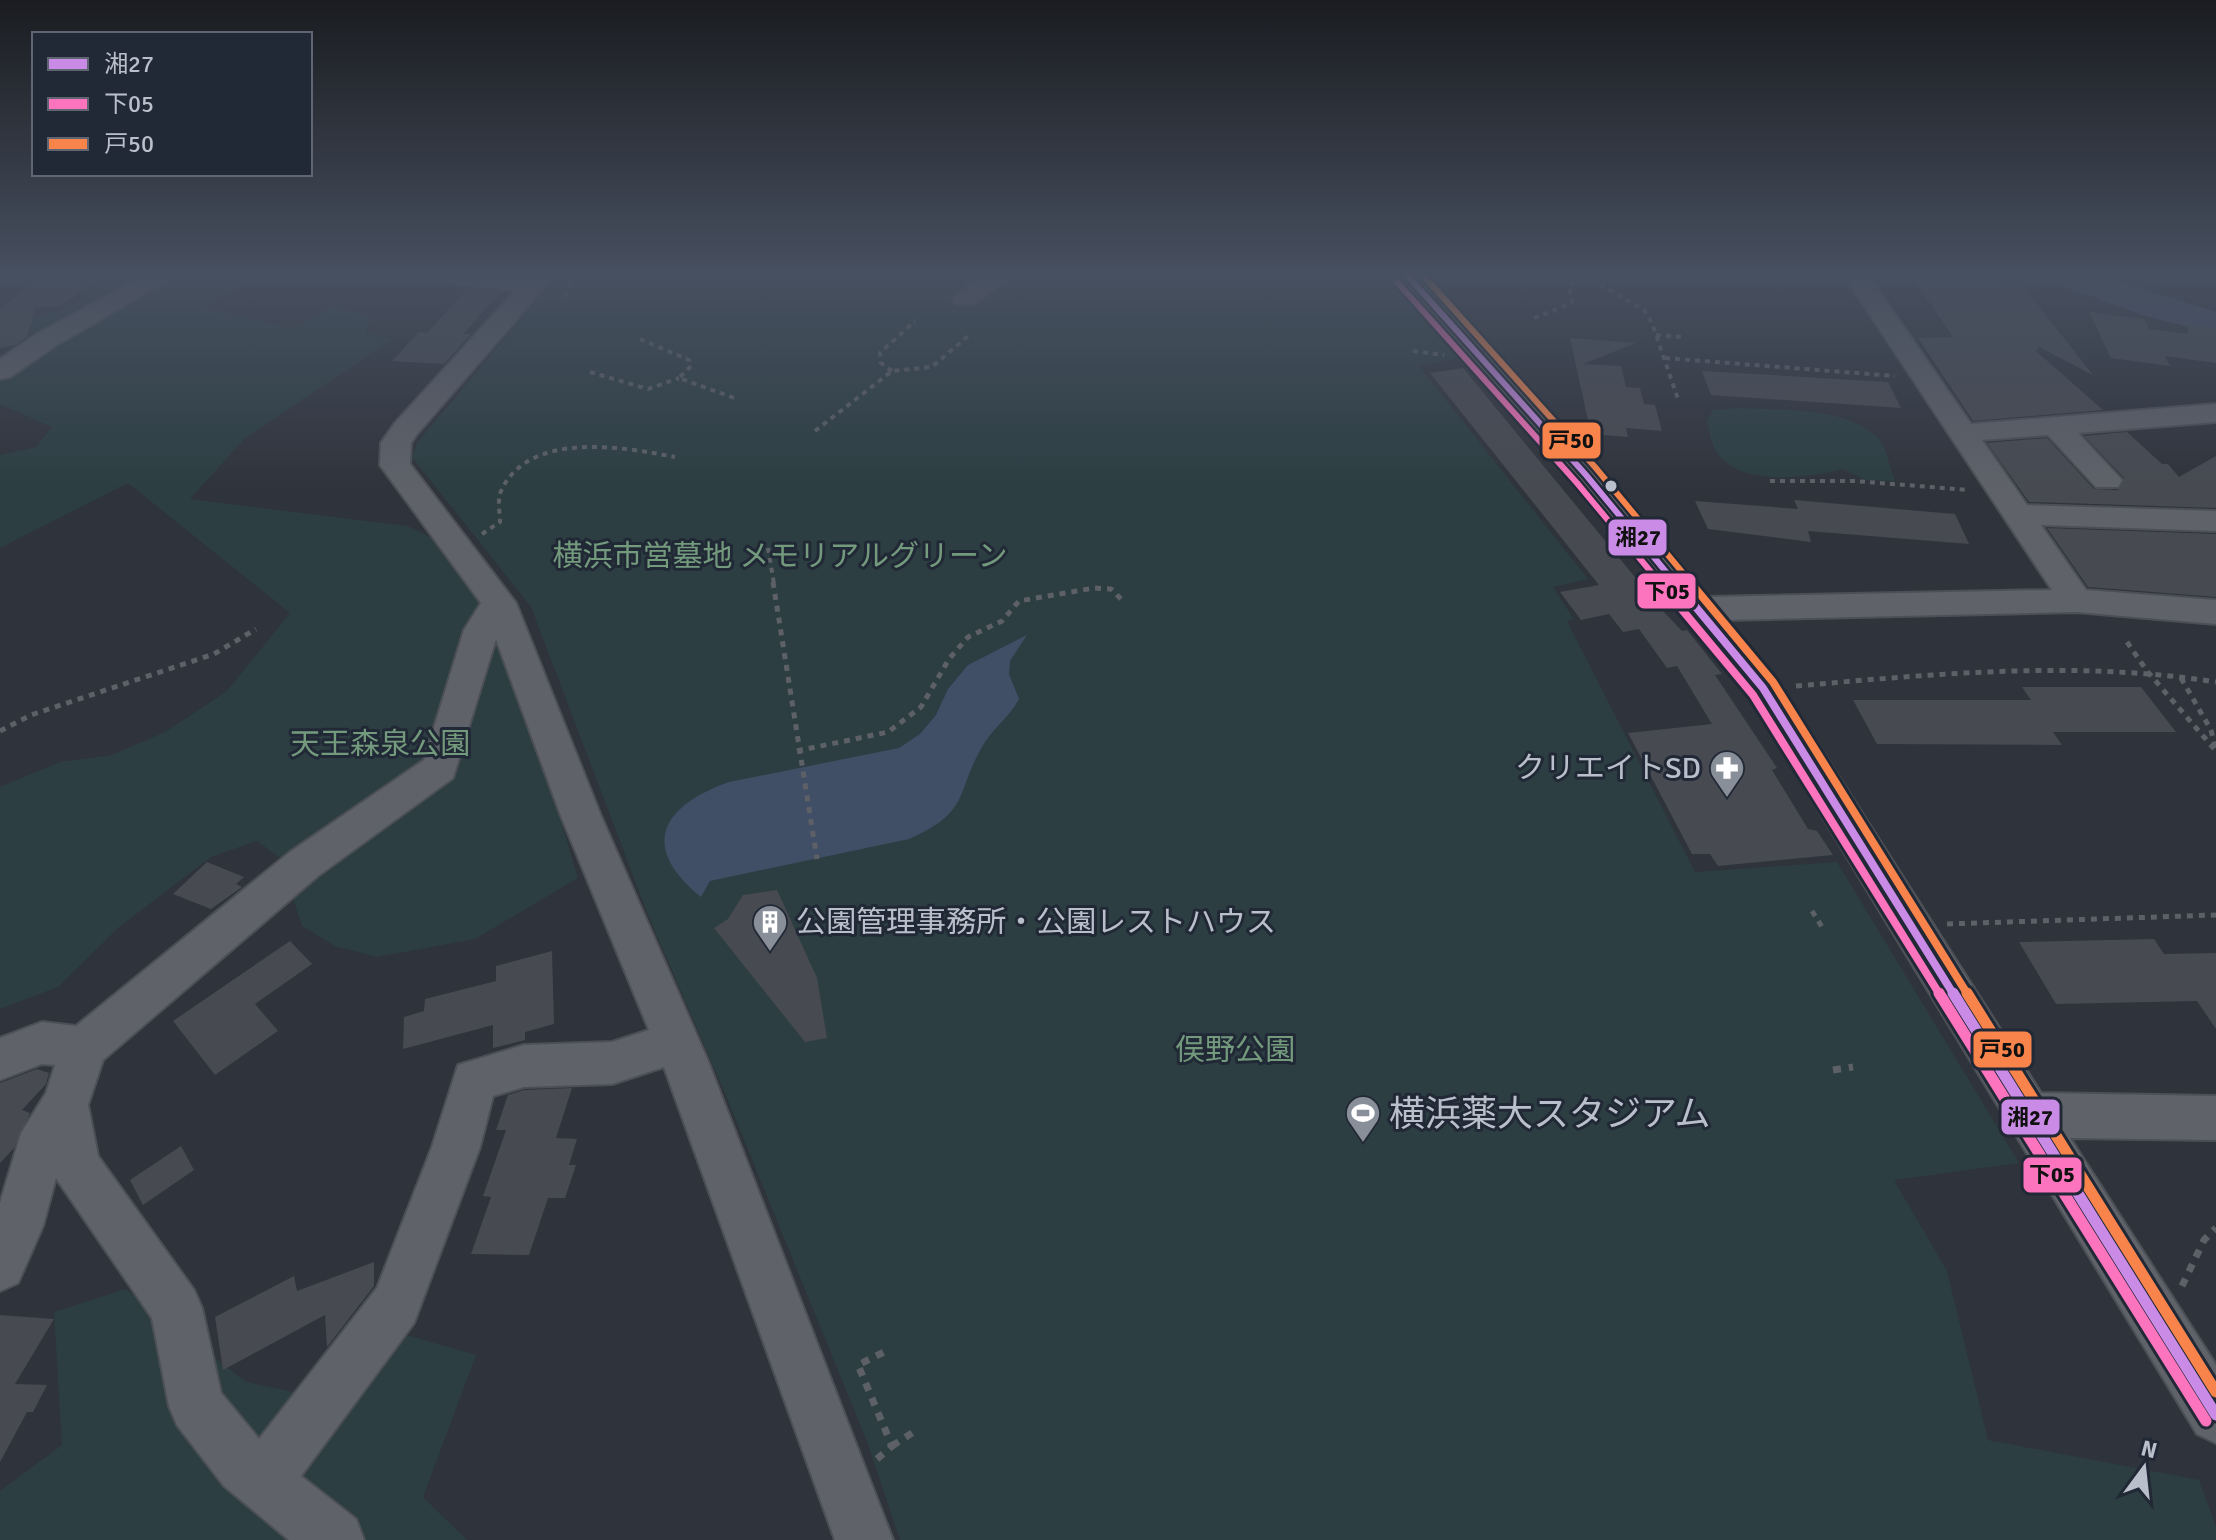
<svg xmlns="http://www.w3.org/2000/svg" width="2216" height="1540" font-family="Signika,'Noto Sans JP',sans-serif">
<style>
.green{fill:#2c3e42}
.water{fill:#404e66}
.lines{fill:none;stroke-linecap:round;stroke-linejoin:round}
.river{fill:#404e66;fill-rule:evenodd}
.building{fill:#474a51}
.minor-casing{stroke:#4c5056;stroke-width:4}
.path-far2{stroke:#5d6167;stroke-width:4;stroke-dasharray:5 5;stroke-linecap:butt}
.path-far1{stroke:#5d6167;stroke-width:5;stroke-dasharray:6 6;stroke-linecap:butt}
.path{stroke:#5d6167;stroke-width:7;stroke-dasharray:8 8;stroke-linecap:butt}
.minor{fill:#5f6269;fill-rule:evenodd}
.bus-1-far2-casing{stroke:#222936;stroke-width:11}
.bus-1-far1-casing{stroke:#222936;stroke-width:14}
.bus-1-casing{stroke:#222936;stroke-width:17}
.bus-2-far2-casing{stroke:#222936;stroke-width:11}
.bus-2-far1-casing{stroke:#222936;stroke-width:14}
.bus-2-casing{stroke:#222936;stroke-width:17}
.bus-3-far2-casing{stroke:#222936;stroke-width:11}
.bus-3-far1-casing{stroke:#222936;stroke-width:14}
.bus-3-casing{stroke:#222936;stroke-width:17}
.bus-1-far2{stroke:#ca8be6;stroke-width:6}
.bus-1-far1{stroke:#ca8be6;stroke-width:8}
.bus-1{stroke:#ca8be6;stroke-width:11}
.bus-2-far2{stroke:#fc73be;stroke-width:6}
.bus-2-far1{stroke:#fc73be;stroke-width:8}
.bus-2{stroke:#fc73be;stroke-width:11}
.bus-3-far2{stroke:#f8844c;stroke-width:6}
.bus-3-far1{stroke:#f8844c;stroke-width:8}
.bus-3{stroke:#f8844c;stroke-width:11}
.bus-dot{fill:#bac0cb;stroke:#222936;stroke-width:3}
.labels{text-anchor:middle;stroke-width:6;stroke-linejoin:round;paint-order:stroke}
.park-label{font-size:30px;fill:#739a7d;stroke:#222936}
.poi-label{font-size:30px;fill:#bac0cb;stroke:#222936;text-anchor:end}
.near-poi-label{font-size:36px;fill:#bac0cb;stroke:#222936;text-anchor:start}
.line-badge{stroke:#222936;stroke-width:3}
.pale-badge-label{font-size:22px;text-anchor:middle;font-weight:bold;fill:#111}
</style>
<rect width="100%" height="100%" fill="#2f333b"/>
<g class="green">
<polygon points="96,274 263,274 203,308 295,329 331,307 370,316 366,333 392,339 244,439 190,499 408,526 456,550 495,600 578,878 475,939 377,957 335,946 302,926 280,858 257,841 211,857 118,928 58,987 0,1009 0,787 60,762 112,755 165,732 227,691 290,613 128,483 0,548 0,455 36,447 52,427 0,404 0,364 28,344 33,334 29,320 74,305 100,284"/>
<polygon points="559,274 1384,274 1460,358 1418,365 1588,579 1553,587 1574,619 1567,621 1695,872 1837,862 2019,1163 1894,1180 1947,1271 1988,1440 2199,1480 2216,1527 2216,1540 900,1540 868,1444 729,1103 648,915 531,607 412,457 417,443"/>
<path d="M1738,408C1778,410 1850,407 1879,439C1887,449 1890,469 1895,481L1866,480L1843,469C1811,478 1746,486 1720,457C1712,449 1710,432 1707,421L1713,410Z"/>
<polygon points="126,1289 246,1382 332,1400 396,1332 476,1355 423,1497 467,1540 0,1540 0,1491 62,1445 54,1312"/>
</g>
<path class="water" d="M1027,635L1010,661L1009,674L1019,699C1010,716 996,726 985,742C954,792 973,811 909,839L710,881L701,897C639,847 661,806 729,782L899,748L920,734L936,715L948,689L968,665Z"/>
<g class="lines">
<polygon class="river" points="2043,274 2095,274 2216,312 2216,334 2142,315 2049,281"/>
</g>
<g class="building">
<polygon points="43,274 93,280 67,302 56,307 36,307 27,337 15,345 0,348 0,309"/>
<polygon points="1910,274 1995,274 2004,286 2023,286 2093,375 2039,347 2036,351 2103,410 1973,421 1918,338 1953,337"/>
<polygon points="468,288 500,292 463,334 471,334 444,364 392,361 419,332 427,333"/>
<polygon points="2089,312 2144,319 2149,329 2188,334 2188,325 2216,328 2216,363 2165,356 2170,366 2111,358"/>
<polygon points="1570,338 1636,343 1583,364 1621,366 1626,387 1640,388 1644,404 1655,405 1662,431 1626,428 1628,437 1591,434"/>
<polygon points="1463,368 1662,610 1682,631 1687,630 1722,674 1715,675 1777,768 1772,770 1808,829 1817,831 1833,855 1718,866 1710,854 1692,854 1628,733 1712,724 1677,666 1667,668 1639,629 1623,632 1609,614 1581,620 1560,592 1599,585 1430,373"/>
<polygon points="1702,371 1888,382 1901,408 1711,395"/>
<polygon points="2127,432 2162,464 2168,464 2179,477 2216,456 2216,508 2029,502 1987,443 2047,438 2094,489 2118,490 2124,478 2084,436"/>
<polygon points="1794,500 1955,514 1969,544 1808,531 1811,542 1708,529 1695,501 1798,509"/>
<polygon points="2047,528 2216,534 2216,597 2088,587"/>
<polygon points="2022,687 2141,687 2176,732 2053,732 2062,745 1877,744 1853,700 2031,700"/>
<polygon points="207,862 244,877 236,884 242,887 211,909 173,894"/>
<polygon points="777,890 817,978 827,1038 805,1042 714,928 728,919 743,895"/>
<polygon points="2154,939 2164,954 2216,953 2216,1029 2197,1001 2056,1004 2019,942"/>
<polygon points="290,941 312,964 255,1004 278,1031 215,1075 173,1021"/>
<polygon points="552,951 554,1024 525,1032 525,1040 493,1048 493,1025 403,1049 404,1017 424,1011 425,999 496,981 496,966"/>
<polygon points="37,1069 49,1073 46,1084 22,1110 30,1113 14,1148 0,1163 0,1083"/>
<polygon points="572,1088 556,1138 577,1139 569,1165 576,1165 565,1198 548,1198 529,1255 471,1254 491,1197 483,1196 506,1130 496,1130 508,1095 524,1090"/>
<polygon points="181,1146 194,1170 143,1205 130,1180"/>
<polygon points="374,1262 374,1286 327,1347 325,1315 223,1370 215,1317 294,1276 297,1291"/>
<polygon points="0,1315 54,1319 15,1384 47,1385 33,1412 27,1412 0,1462"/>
</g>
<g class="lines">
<g class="minor-casing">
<g id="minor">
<polygon points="147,274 178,274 55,346 10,377 0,379 0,359 37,334"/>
<path d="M428,274L527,278L530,274H556L417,434L411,443L410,464L516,603L601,816L708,1061L893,1540H835L664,1067L612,1084L524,1087L493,1096L480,1147L414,1323L301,1476L356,1519L364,1540H289L224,1486L177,1425L169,1406L152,1318L56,1178L43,1226L18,1283L0,1291V1203L21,1133L46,1093L55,1065L42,1064L0,1080V1038L42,1022L76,1026L290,852L424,760L464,630L481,603L380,465L381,443L395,423L515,291L440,281ZM496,639L561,816L649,1030L612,1042L524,1045L458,1065L432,1147L377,1288L259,1439L221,1393L202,1308L194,1290L98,1156L88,1105L103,1060L318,876L453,778Z"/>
<polygon points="981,274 1016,274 974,304 956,304 952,299"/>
<polygon points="1394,274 1420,274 1597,469 1706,597 2052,590 1843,274 1867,274 1971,424 2216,404 2216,422 2078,433 2122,480 2118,487 2096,487 2048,435 1982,440 2027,505 2216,511 2216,531 2041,525 2086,590 2216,600 2216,624 2076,612 1726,620 1776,679 2041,1093 2216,1096 2216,1140 2070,1138 2216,1365 2216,1443 2197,1434 1750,697 1575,481"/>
</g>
</g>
<g class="path-far2">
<polyline points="1583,274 1644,310 1652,323 1678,399"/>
<polyline points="565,297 570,283"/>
<polyline points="1534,318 1572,303 1569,284 1586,277"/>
<polyline points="1656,335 1682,337"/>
<polyline points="640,339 689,360 691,366 679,378 737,399"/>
<polyline points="1413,351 1444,355"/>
<polyline points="1665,358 1895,376"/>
<polyline points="892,371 881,363 880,353 915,321"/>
<polyline points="590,372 648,389 679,378"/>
<polyline points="815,431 892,371 932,367 968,336"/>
<polyline points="1770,481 1855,481 1968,490"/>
<path d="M482,534L500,522C500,512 497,500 501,491C529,430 624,447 675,457"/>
<polyline points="768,548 774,584"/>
</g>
<g class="path-far1">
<polyline points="773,582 817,859"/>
<polyline points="2127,642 2147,671 2216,751"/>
<polyline points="2181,678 2211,730 2216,750"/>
<path d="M1796,686C1935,674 2077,660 2216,682"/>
<polyline points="0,731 31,715 214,654 256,629"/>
<polyline points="797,751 888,732 921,707 949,659 968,637 1002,621 1019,601 1094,588 1111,589 1124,602"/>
<polyline points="1812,911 1822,927"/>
<polyline points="1947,924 2216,915"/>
</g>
<g class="path">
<polyline points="1833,1070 1853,1067"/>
<polyline points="2182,1286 2204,1240 2216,1228"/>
<polyline points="892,1446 915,1431"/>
<polyline points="877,1459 892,1446 858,1365 886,1351"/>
</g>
<use href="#minor" class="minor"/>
<g class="bus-1-far2-casing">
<polyline id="bus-1-far2" points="1406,274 1586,475 1676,584"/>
</g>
<g class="bus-1-far1-casing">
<polyline id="bus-1-far1" points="1675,582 1763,688 1954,995"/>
</g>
<g class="bus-1-casing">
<polyline id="bus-1" points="1953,993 2216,1415"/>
</g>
<g class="bus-2-far2-casing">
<polyline id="bus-2-far2" points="1397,282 1577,483 1661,584"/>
</g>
<g class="bus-2-far1-casing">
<polyline id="bus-2-far1" points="1659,582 1753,695 1940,995"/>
</g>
<g class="bus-2-casing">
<polyline id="bus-2" points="1939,993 2206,1421"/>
</g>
<g class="bus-3-far2-casing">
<polyline id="bus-3-far2" points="1422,274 1595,467 1692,584"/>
</g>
<g class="bus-3-far1-casing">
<polyline id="bus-3-far1" points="1690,582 1773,682 1968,995"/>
</g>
<g class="bus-3-casing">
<polyline id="bus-3" points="1967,993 2216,1392"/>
</g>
<use href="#bus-1-far2" class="bus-1-far2"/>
<use href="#bus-1-far1" class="bus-1-far1"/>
<use href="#bus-1" class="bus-1"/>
<use href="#bus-2-far2" class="bus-2-far2"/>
<use href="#bus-2-far1" class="bus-2-far1"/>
<use href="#bus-2" class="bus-2"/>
<use href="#bus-3-far2" class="bus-3-far2"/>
<use href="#bus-3-far1" class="bus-3-far1"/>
<use href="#bus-3" class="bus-3"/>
</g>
<linearGradient id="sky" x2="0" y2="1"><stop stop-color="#1a1c20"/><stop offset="0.56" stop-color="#475060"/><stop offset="1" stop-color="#475060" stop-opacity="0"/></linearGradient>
<rect width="2216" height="490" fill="url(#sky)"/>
<defs>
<g id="pharmacy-pin" transform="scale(1.8)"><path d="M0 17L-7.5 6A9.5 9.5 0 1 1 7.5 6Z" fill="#898f99" stroke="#222936"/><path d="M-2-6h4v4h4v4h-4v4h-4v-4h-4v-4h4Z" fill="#fff"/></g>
<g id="building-pin" transform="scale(1.8)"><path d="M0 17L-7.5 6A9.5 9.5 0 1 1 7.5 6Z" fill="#898f99" stroke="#222936"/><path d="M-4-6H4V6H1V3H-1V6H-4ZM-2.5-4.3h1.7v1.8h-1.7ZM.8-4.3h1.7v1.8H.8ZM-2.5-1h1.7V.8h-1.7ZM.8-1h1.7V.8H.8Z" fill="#fff"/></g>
<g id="stadium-pin" transform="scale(1.8)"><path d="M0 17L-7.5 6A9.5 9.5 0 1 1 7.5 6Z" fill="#898f99" stroke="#222936"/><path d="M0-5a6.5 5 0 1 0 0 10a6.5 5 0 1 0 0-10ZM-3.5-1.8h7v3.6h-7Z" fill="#fff"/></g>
</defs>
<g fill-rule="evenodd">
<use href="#pharmacy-pin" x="1727" y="768"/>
<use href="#building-pin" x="770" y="922"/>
<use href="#stadium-pin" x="1363" y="1113"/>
</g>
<circle class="bus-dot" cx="1611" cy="486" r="7"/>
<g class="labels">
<g class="park-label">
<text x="780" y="566">横浜市営墓地 メモリアルグリーン</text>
<text x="380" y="754">天王森泉公園</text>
<text x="1235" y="1060">俣野公園</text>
</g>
<g class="poi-label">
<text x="1701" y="778">クリエイトSD</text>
<text x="796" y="932" text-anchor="start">公園管理事務所・公園レストハウス</text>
</g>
<g class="near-poi-label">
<text x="1389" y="1126">横浜薬大スタジアム</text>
</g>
</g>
<g class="line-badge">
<rect x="1541" y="421" width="61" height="39" rx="8" fill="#f8844c"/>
<rect x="1607" y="518" width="61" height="39" rx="8" fill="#ca8be6"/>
<rect x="1636" y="572" width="61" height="38" rx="8" fill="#fc73be"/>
<rect x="1972" y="1030" width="61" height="39" rx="8" fill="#f8844c"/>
<rect x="2000" y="1098" width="61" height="38" rx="8" fill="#ca8be6"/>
<rect x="2022" y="1156" width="61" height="38" rx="8" fill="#fc73be"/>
</g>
<g class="pale-badge-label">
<text x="1571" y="448">戸50</text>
<text x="1638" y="545">湘27</text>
<text x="1667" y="599">下05</text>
<text x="2002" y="1057">戸50</text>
<text x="2030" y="1125">湘27</text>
<text x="2052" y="1182">下05</text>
</g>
<rect x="32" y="32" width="280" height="144" fill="#222936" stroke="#5f6572" stroke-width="2"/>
<rect x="48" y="58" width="40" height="12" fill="#ca8be6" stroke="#5f6572" stroke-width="2"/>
<text x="104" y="72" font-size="24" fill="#bac0cb">湘27</text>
<rect x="48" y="98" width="40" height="12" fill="#fc73be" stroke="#5f6572" stroke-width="2"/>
<text x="104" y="112" font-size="24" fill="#bac0cb">下05</text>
<rect x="48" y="138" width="40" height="12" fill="#f8844c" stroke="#5f6572" stroke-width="2"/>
<text x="104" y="152" font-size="24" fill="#bac0cb">戸50</text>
<g transform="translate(2144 1468) rotate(15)" stroke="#222936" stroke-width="6" paint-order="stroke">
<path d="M0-6L14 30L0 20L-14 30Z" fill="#bac0cb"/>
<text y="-12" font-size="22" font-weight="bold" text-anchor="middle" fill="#bac0cb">N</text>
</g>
</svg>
